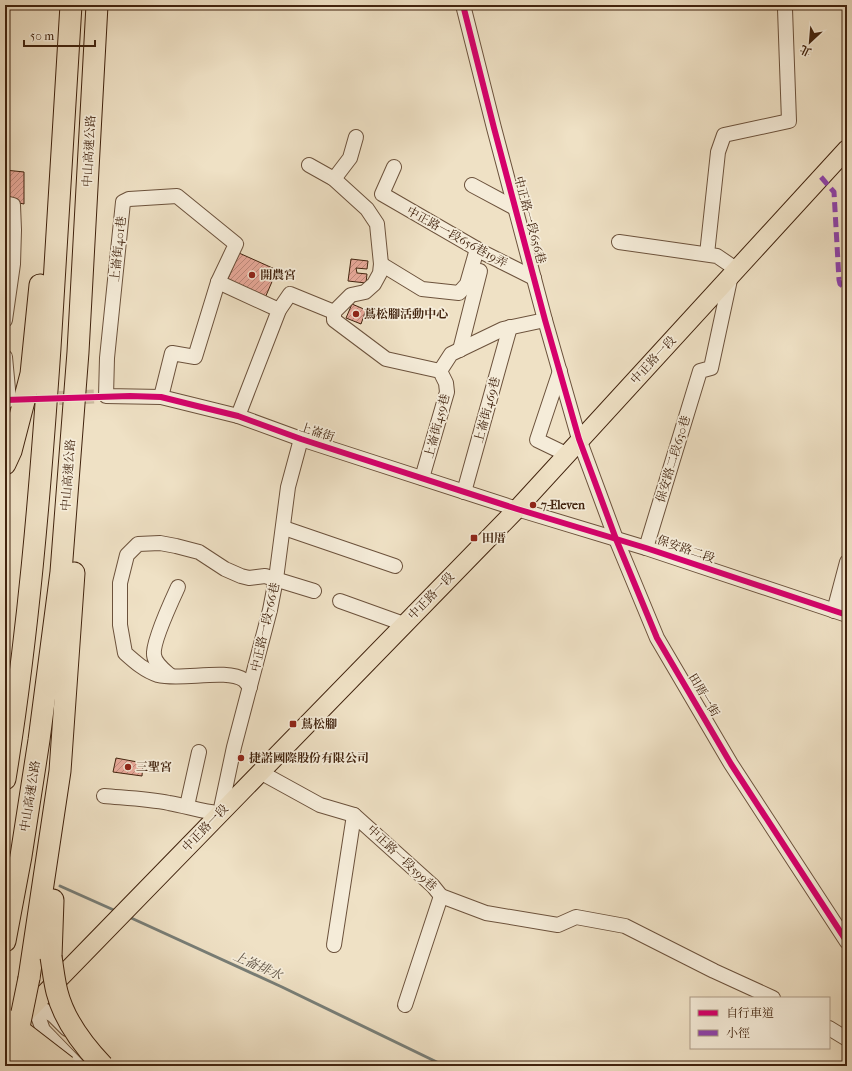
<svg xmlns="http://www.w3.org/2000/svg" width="852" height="1071" font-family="'IM FELL French Canon','Noto Serif TC',serif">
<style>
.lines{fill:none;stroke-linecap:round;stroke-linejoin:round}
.stream{stroke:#787e77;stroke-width:3}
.building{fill:url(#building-hatch);stroke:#41230e}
.minor-tunnel{stroke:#ccbba0;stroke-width:14;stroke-dasharray:14 7;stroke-linecap:butt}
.minor-casing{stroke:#6c523c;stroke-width:16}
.major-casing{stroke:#41230e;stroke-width:20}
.highway-casing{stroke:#41230e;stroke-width:23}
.minor{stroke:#f5ecd9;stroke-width:14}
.major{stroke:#efe1c5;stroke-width:18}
.highway{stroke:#efe1c5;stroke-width:21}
.highway-bridge-casing{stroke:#41230e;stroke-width:23;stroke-linecap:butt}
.highway-bridge{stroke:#efe1c5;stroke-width:21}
.quiet{stroke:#8e44ad;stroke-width:5;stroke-dasharray:10 5;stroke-linecap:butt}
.cycleway-casing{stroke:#f5ecd9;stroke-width:8}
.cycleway{stroke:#d6006c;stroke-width:6}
.poi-dot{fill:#8f2418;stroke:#f5ecd9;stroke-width:1.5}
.labels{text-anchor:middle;stroke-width:3.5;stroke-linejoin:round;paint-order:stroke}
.street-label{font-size:12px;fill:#41230e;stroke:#f5ecd9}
.poi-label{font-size:12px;font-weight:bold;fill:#41230e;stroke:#f5ecd9;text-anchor:start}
.water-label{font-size:13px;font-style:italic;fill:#5d5143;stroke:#f5ecd9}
</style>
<defs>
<pattern id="building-hatch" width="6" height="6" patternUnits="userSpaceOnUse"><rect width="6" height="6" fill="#e8a99a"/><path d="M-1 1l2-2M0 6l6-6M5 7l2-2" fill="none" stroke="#be897c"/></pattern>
</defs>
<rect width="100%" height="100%" fill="#efe1c5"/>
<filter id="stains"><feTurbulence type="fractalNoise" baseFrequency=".005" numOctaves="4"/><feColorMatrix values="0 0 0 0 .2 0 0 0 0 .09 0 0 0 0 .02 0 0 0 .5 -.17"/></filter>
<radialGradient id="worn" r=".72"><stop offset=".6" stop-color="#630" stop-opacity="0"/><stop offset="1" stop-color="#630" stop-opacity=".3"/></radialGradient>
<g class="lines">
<g class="stream">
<polyline points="60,886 116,911"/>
<polyline points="129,917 282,987 445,1066"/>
</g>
</g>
<g class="building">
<polygon points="5,170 24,172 24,204 5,200"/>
<polygon points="239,253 277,270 265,298 227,281"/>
<polygon points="351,259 368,261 367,269 356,268 357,273 367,274 366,283 348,281"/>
<polygon points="352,304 366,310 361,324 346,318"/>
<polygon points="116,758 143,763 142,776 113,772"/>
</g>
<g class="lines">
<polyline class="minor-tunnel" points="38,399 106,396"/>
<g class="minor-casing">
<g id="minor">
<polyline points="463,5 494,128 545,320 579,439 616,539 657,638 731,764 847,942"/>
<polyline points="309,165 334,179 367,209 377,224 381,264 380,273 374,284 365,292 351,295 334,312 334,320 386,359 440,371 446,383 447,392 422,478"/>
<polyline points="394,167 382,194 484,253 534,278"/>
<polyline points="334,179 350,158 356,137"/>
<polyline points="472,185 515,208"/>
<polyline points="5,203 13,205 14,230 13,264 5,320"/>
<polyline points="619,242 717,256 736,269"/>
<polyline points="707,254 718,152 724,135 789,121 785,9"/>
<polyline points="381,264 422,289 459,293 467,284 477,249"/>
<polyline points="218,282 279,310"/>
<polyline points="460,350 480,271"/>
<polyline points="5,357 9,400"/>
<polyline points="440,371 451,354 503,329 545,320"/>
<polyline points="560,371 537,440 566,454"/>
<polyline points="161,397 172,353 195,357 218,282 236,244 177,196 129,199 123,202 107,358 106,396 161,397 238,416 301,439 517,509 646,548 847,615"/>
<polyline points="238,416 279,310 290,294 334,312"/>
<polyline points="464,492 510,327"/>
<polyline points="284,528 395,566"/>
<polyline points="646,548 700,371 711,368 731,275"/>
<polyline points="340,601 404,624"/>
<polyline points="834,611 847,562"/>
<path d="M171,676C164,670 155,664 154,655C152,643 172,600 178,587"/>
<path d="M250,687C248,685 246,682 244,680C227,668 181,681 158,675C145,671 135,662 125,653L120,625V583L127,555L138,544L160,543L176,546L199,552L225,569L241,576L249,578L265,576L314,591"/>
<polyline points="260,772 320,805 354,815 433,886 441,896 486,913 558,925 576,917 625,926 714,971 773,998"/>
<path d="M104,796C126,798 148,799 169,803C187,806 202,812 220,813L234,747L270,610L276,579L288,487L301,439"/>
<polyline points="187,806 199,752"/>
<polyline points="334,945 354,815"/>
<polyline points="34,1005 53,1015 67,1029"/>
<polyline points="34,1005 43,1030 78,1066"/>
<polyline points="405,1005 441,896"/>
<polyline points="829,1028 847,1039"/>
</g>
</g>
<g class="major-casing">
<polyline id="major" points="17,1022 517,509 847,149"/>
</g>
<g class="highway-casing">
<g id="highway">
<polyline points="5,464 11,451 31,374 40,285"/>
<path d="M5,779C28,637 40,493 50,348C57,234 64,119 71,5"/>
<polyline points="5,941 21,856 39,740 61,572 78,352 97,5"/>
<polyline points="51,957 53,900"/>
<polyline points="29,978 60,771 74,573"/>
</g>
</g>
<use href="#minor" class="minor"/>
<use href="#major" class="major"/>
<use href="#highway" class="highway"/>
<g class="highway-bridge-casing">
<g id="highway-bridge">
<path d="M51,957C53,969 54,980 57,992C64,1020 83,1045 103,1066"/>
<polyline points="5,1019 66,1066"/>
<polyline points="5,1041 38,1066"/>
<polyline points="11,1066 29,978"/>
</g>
</g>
<use href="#highway-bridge" class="highway-bridge"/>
<polyline class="quiet" points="821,177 834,192 839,280 840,284 847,289"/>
<g class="cycleway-casing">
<g id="cycleway">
<polyline points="463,5 494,128 545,320 579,439 616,539 657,638 731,764 847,942"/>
<polyline points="5,400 130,396 161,397 197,406 238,416 301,439 517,509 646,548 847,615"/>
</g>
</g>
<use href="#cycleway" class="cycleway"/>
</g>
<g class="poi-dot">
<circle cx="252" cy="275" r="4"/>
<circle cx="356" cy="314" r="4"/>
<circle cx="533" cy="505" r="4"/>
<rect x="470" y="534" width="8" height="8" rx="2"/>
<rect x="289" y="720" width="8" height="8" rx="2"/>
<circle cx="241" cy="758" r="4"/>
<circle cx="128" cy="767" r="4"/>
</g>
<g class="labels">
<g class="street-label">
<text transform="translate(89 151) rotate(-87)" y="4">中山高速公路</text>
<text transform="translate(530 220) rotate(75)" y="4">中正路一段656巷</text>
<text transform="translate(457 237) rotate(29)" y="4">中正路一段656巷19弄</text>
<text transform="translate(118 249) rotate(-84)" y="4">上崙街401巷</text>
<text transform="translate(653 360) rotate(-47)" y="4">中正路一段</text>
<text transform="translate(487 410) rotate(-75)" y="4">上崙街469巷</text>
<text transform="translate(437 426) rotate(-75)" y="4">上崙街459巷</text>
<text transform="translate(317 432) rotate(18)" y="4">上崙街</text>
<text transform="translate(673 459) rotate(-73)" y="4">保安路二段630巷</text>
<text transform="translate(68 475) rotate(-86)" y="4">中山高速公路</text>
<text transform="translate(686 549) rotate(19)" y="4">保安路二段</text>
<text transform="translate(431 596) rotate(-46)" y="4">中正路一段</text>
<text transform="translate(265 627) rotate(-77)" y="4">中正路一段766巷</text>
<text transform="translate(704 695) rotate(59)" y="4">田厝一街</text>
<text transform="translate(30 796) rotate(-81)" y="4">中山高速公路</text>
<text transform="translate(205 828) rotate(-46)" y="4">中正路一段</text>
<text transform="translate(402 858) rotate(43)" y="4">中正路一段599巷</text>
</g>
<g class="poi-label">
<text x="260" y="279">開農宮</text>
<text x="364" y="318">蔦松腳活動中心</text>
<text x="541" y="509">7-Eleven</text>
<text x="482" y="542">田厝</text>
<text x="301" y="728">蔦松腳</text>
<text x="249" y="762">捷諾國際股份有限公司</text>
<text x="136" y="771">三聖宮</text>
</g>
<g class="water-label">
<text transform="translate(258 965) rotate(24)" y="5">上崙排水</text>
</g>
</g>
<rect width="852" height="1071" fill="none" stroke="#efe1c5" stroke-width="20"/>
<rect x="6" y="6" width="840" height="1059" fill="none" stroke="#41230e" stroke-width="2"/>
<rect x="10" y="10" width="832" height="1051" fill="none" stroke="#41230e"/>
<rect x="690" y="997" width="140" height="52" fill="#f5ecd9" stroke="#ad9c88"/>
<rect x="698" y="1010" width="20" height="6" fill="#d6006c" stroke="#ad9c88"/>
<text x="726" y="1017" font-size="12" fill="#41230e">自行車道</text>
<rect x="698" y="1030" width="20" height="6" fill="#8e44ad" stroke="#ad9c88"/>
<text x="726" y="1037" font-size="12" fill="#41230e">小徑</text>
<g transform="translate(810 42) rotate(206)" stroke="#f5ecd9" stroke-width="3" paint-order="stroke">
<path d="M0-3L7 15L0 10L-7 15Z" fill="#41230e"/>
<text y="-6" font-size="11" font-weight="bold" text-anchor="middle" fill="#41230e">北</text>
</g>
<path d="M24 40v6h71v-6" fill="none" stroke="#41230e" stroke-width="2"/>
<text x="30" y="40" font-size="12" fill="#41230e" stroke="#f5ecd9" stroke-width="3" paint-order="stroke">50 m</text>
<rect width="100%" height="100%" filter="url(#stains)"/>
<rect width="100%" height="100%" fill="url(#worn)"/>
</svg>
